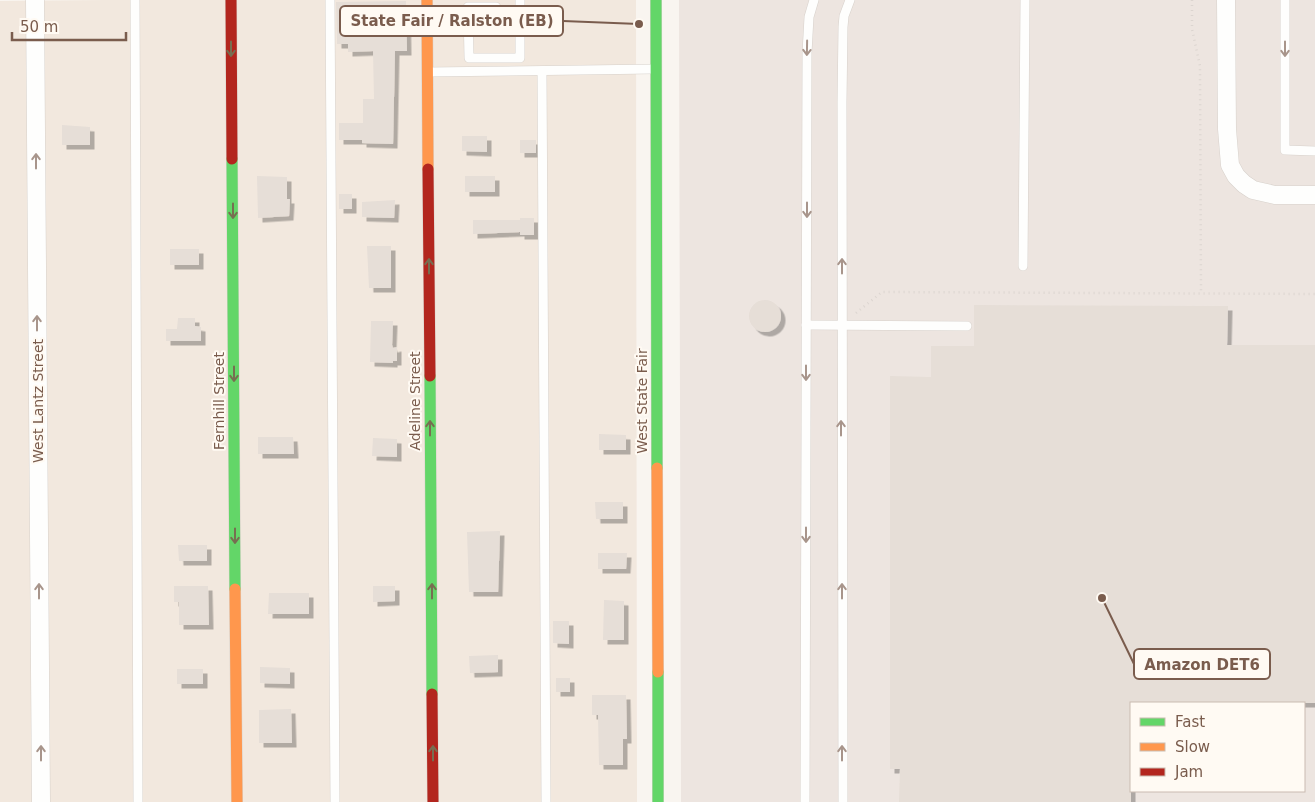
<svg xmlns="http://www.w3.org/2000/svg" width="1315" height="802" font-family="'DejaVu Sans',sans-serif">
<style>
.residential{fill:#f2e8de}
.industrial{fill:#ede5e0;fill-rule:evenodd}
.building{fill:#e6ded7;filter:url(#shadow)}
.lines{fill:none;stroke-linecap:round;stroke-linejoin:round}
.lane-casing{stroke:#d7d1cb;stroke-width:10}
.street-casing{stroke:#d7d1cb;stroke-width:19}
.fast-casing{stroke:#d9d2cb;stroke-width:12}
.slow-casing{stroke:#d9d2cb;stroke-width:12}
.jam-casing{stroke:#d9d2cb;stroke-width:12}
.path{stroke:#dcd5d0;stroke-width:2.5;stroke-dasharray:1 4;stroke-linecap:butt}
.lane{stroke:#fefefd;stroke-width:9}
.street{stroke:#fefefd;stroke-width:18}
.fast{stroke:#63d668;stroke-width:11}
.slow{stroke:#ff974d;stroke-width:11}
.jam{stroke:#b3261e;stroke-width:11}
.oneway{stroke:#a8958b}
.oneway2{stroke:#776e51}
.labels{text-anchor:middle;stroke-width:4;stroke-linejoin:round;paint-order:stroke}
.street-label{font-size:14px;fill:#7a5c4d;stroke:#fffaf3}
.leader{fill:none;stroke:#7a5c4d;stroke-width:2}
.callout-dot{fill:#7a5c4d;stroke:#fffaf3;stroke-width:2}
.callout{fill:#fffaf3;stroke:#7a5c4d;stroke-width:2}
.callout-label{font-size:15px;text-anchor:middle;font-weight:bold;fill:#7a5c4d}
</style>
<defs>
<filter id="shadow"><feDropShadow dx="4.5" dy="4.5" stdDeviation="0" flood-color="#0004"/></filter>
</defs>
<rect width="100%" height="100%" fill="#f9f5f0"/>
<polygon class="residential" points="104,0 636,0 637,802 0,802 0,1"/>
<path class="industrial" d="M679,0H1315V802H681ZM1131,703H1304V791H1131Z"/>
<g class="building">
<polygon points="406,1 407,51 395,51 393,144 362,143 362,140 339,140 339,123 363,123 363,99 374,99 373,51 348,52 348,44 337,44 336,2"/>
<polygon points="62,125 90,127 90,145 62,145"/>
<polygon points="462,136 487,136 487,152 462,151"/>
<rect x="520" y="140" width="16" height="13"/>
<polygon points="257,176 287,177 287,199 290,199 289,216 258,218"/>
<rect x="465" y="176" width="30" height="16"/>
<rect x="339" y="194" width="13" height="15"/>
<polygon points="395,200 394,218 362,217 362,202"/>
<polygon points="520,218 534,218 534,235 520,235 520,232 473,234 473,220 520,220"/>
<polygon points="367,246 391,246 391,288 369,288"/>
<rect x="170" y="249" width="29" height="16"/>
<circle cx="765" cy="316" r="16"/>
<polygon points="974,305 1228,306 1227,345 1315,345 1315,703 1131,703 1131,802 899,802 900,769 890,769 890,376 931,377 931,346 974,346"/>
<polygon points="178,318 195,318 195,326 201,327 201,341 166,341 166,329 177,329"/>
<polygon points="371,321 393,321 392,345 393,348 397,347 397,361 393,361 393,363 370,362"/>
<polygon points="599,434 626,435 626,450 599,450"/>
<polygon points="258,437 293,437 294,454 258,454"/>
<polygon points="373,438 397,439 397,457 372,456"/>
<polygon points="595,502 623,502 623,519 596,519"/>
<polygon points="500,531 498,592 469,592 467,532"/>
<polygon points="178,545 207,545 207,561 179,561"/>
<polygon points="598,553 627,553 626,569 598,569"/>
<polygon points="174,586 208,586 209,625 179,625 179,602 174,602"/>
<polygon points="373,586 395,586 395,601 373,602"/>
<polygon points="269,593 309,593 309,614 268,614"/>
<polygon points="604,600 624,601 624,640 603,640"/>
<polygon points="553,621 569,621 569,644 553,643"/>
<polygon points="498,655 498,672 470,673 469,656"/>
<polygon points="260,667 290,668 290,684 260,683"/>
<rect x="177" y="669" width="26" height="15"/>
<rect x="556" y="678" width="14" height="14"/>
<polygon points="592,695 626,695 627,739 623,739 623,765 599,765 598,715 592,715"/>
<polygon points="291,709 292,743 259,743 259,710"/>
</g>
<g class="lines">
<g class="lane-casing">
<g id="lane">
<polyline points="135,0 138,802"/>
<polyline points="330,0 335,802"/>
<polyline points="1285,0 1285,150 1315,151"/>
<polyline points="496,7 468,7 469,58 520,58 520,0"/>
<polyline points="542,71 546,802"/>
<polyline points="428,72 655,69"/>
<polyline points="1023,266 1025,0"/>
<polyline points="806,325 967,326"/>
<polyline points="805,802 807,53 809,17 814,0"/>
<polyline points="843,802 842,102 843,27 844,16 850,0"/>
</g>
</g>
<g class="street-casing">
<g id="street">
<polyline points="35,0 41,802"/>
<polyline points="1226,0 1227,129 1230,165 1236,176 1244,184 1253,190 1275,195 1315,195"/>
</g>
</g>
<g class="fast-casing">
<g id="fast">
<polyline points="656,0 657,468"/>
<polyline points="232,159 235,589"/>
<polyline points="430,376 432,694"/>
<polyline points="658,672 658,802"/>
</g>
</g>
<g class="slow-casing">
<g id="slow">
<polyline points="427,0 428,169"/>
<polyline points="657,468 658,672"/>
<polyline points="235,589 237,802"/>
</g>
</g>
<g class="jam-casing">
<g id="jam">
<polyline points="231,0 232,159"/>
<polyline points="428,169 430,376"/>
<polyline points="432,694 433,802"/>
</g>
</g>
<g class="path">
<polyline points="1192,0 1192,29 1200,66 1201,294"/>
<polyline points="856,313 882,292 1315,294"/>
</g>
<use href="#lane" class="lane"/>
<use href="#street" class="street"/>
<use href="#fast" class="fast"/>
<use href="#slow" class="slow"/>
<use href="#jam" class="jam"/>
</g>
<defs><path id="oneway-shaft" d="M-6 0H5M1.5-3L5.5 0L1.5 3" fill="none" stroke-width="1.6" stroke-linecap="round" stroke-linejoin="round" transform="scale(1.25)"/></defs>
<g class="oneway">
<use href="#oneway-shaft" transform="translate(807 48) rotate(91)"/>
<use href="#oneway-shaft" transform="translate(1285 49) rotate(90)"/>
<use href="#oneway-shaft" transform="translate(36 161) rotate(-90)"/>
<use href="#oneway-shaft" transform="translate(807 210) rotate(90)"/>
<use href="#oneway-shaft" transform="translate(842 266) rotate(-90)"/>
<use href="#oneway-shaft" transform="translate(37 323) rotate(-90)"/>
<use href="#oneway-shaft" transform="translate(806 373) rotate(90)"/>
<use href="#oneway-shaft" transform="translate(841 428) rotate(-90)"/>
<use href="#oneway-shaft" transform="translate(806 535) rotate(90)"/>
<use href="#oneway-shaft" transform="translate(39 591) rotate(-90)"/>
<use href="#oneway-shaft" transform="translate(842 591) rotate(-90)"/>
<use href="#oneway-shaft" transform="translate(41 753) rotate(-90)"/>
<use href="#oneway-shaft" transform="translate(842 753) rotate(-90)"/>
</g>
<g class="oneway2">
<use href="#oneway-shaft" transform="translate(231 49) rotate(90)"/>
<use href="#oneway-shaft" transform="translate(233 211) rotate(90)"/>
<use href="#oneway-shaft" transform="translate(429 266) rotate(-90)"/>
<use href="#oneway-shaft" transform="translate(234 374) rotate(90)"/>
<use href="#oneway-shaft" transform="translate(430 428) rotate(-90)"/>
<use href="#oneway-shaft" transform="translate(235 536) rotate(90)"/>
<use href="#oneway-shaft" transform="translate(432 591) rotate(-90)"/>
<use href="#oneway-shaft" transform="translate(433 753) rotate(-90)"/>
</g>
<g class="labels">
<g class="street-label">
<text transform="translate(38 401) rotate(-90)" y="5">West Lantz Street</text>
<text transform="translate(219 401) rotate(-90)" y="5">Fernhill Street</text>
<text transform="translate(415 401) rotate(-90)" y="5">Adeline Street</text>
<text transform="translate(642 401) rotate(-90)" y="5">West State Fair</text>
</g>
</g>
<path class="leader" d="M639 24L563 21M1102 598L1134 664"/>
<g class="callout-dot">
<circle cx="639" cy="24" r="5"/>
<circle cx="1102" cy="598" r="5"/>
</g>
<g class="callout">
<rect x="340" y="6" width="223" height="30" rx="5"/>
<rect x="1134" y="649" width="136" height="30" rx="5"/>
</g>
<g class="callout-label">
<text x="452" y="26">State Fair / Ralston (EB)</text>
<text x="1202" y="670">Amazon DET6</text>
</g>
<rect x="1130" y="702" width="175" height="90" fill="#fffaf3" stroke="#cabbb1"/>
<rect x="1140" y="718" width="25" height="8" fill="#63d668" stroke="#cabbb1"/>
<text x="1175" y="727" font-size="15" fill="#7a5c4d">Fast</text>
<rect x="1140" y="743" width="25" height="8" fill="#ff974d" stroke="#cabbb1"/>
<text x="1175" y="752" font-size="15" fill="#7a5c4d">Slow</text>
<rect x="1140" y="768" width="25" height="8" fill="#b3261e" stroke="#cabbb1"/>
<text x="1175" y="777" font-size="15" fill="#7a5c4d">Jam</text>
<path d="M12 32v8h114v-8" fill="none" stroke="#7a5c4d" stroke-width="2.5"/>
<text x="20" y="32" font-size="15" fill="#7a5c4d" stroke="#fffaf3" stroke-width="4" paint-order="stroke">50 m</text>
</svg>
